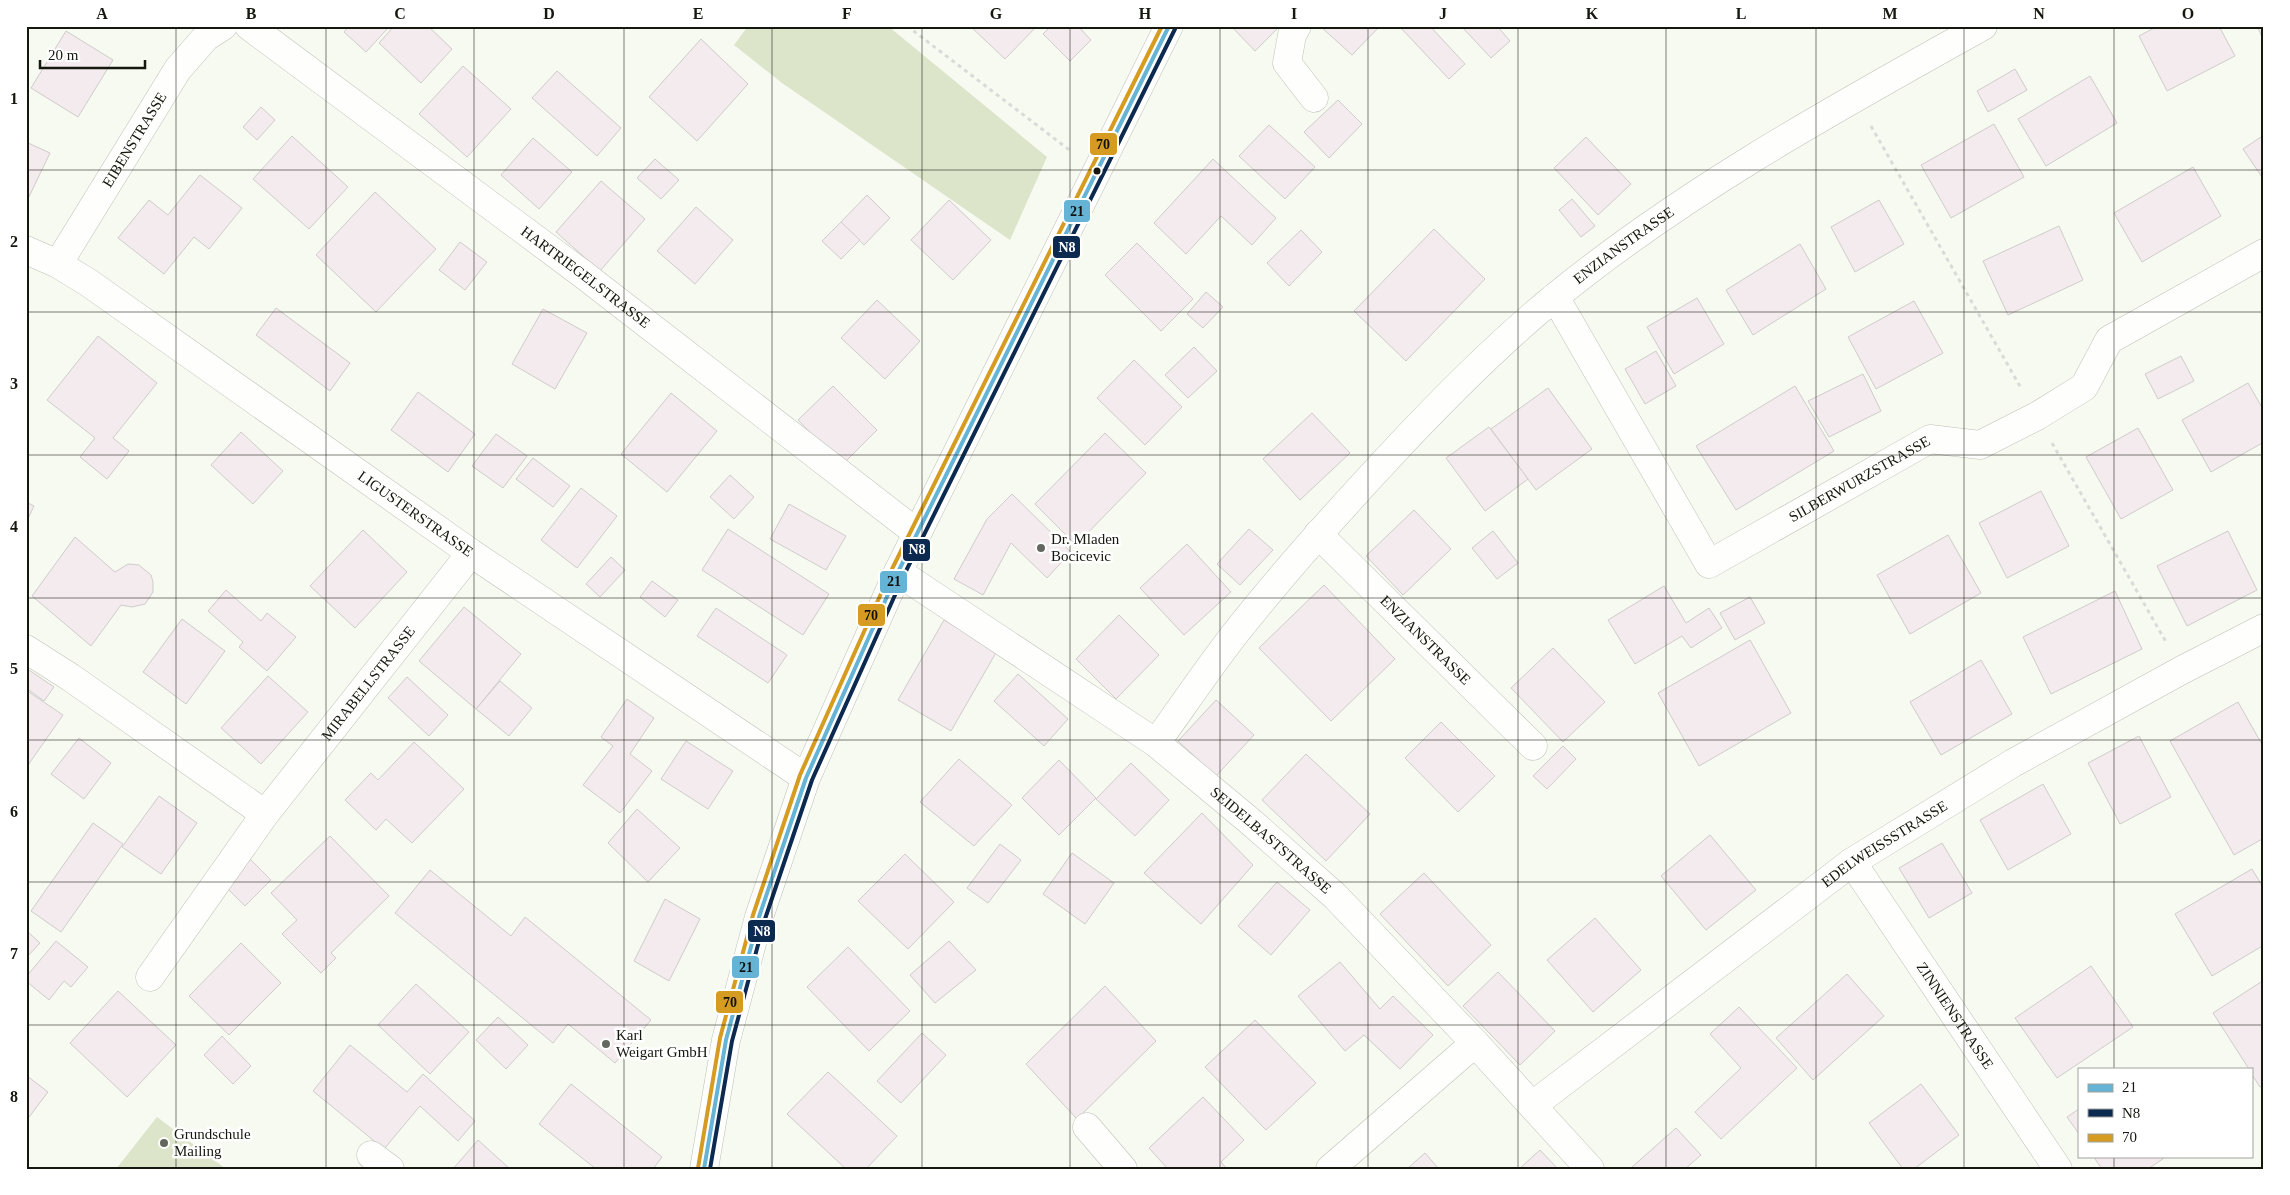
<svg xmlns="http://www.w3.org/2000/svg" width="2290" height="1195" font-family="Georgia,serif">
<style>
.green{fill:#dce4c9}
.building{fill:#f3ebed;stroke:#cfcccb}
.lines{fill:none;stroke-linecap:round;stroke-linejoin:round}
.minor-casing{stroke:#bec1b8;stroke-width:29}
.path{stroke:#dadbd8;stroke-width:3;stroke-dasharray:4 4;stroke-linecap:butt}
.minor{stroke:#fefefd;stroke-width:28}
.bus-1-casing{stroke:#fff;stroke-width:8}
.bus-2-casing{stroke:#fff;stroke-width:8}
.bus-3-casing{stroke:#fff;stroke-width:8}
.bus-1{stroke:#65b4d5;stroke-width:4}
.bus-2{stroke:#0c294f;stroke-width:4}
.bus-3{stroke:#d59c21;stroke-width:4}
.grid{fill:none;stroke:#15180e;stroke-width:1;stroke-opacity:0.55}
.bus-dot{fill:#15180e;stroke:#fff;stroke-width:2}
.poi-dot{fill:#64675d;stroke:#fff;stroke-width:2}
.labels{text-anchor:middle;stroke-width:5;stroke-linejoin:round;paint-order:stroke}
.street-label{font-size:15px;fill:#15180e;stroke:#fff}
.poi-label{font-size:15px;fill:#15180e;stroke:#fff;text-anchor:start}
.line-badge{stroke:#fff;stroke-width:2}
.badge-label{font-size:14px;text-anchor:middle;font-weight:bold;fill:#fff}
.pale-badge-label{font-size:14px;text-anchor:middle;font-weight:bold;fill:#111}
.neatline{fill:none;stroke:#15180e;stroke-width:2}
.grid-label{font-size:16px;text-anchor:middle;font-weight:bold;fill:#15180e}
</style>
<rect width="100%" height="100%" fill="#f7faf1"/>
<g class="green">
<polygon points="748,26 888,26 1047,157 1010,240 782,83 734,45"/>
<polygon points="157,1117 226,1169 116,1169"/>
</g>
<g class="building">
<polygon points="349,26 388,26 389,27 366,52 344,32"/>
<polygon points="394,26 428,26 452,49 421,83 379,43"/>
<polygon points="970,26 1037,26 1005,59"/>
<polygon points="1051,26 1078,26 1091,40 1070,61 1043,34"/>
<polygon points="1231,26 1280,26 1255,51"/>
<polygon points="1320,26 1380,26 1352,55"/>
<polygon points="1399,26 1430,26 1465,64 1449,79"/>
<polygon points="1461,26 1497,26 1510,41 1491,58"/>
<polygon points="2158,26 2219,26 2235,56 2167,91 2139,36"/>
<polygon points="2257,26 2264,26 2264,39 2263,39"/>
<polygon points="66,31 113,60 78,117 31,88"/>
<polygon points="701,39 748,84 697,141 649,97"/>
<polygon points="463,66 511,109 467,157 419,114"/>
<polygon points="2015,69 2027,90 1988,112 1977,91"/>
<polygon points="557,71 621,128 597,156 532,98"/>
<polygon points="2090,76 2117,123 2046,166 2018,119"/>
<polygon points="1338,100 1362,124 1329,158 1304,132"/>
<polygon points="261,107 275,120 257,140 243,127"/>
<polygon points="1994,124 2024,177 1951,218 1921,165"/>
<polygon points="1269,125 1315,167 1285,199 1239,156"/>
<polygon points="2264,135 2264,180 2243,149"/>
<polygon points="292,136 348,187 309,229 253,179"/>
<polygon points="1586,137 1631,184 1598,215 1554,168"/>
<polygon points="533,138 572,172 539,209 501,175"/>
<polygon points="26,142 50,153 26,203"/>
<polygon points="655,159 679,180 661,199 637,178"/>
<polygon points="1213,159 1276,218 1252,245 1221,216 1186,254 1154,223"/>
<polygon points="2193,167 2221,216 2142,262 2114,213"/>
<polygon points="200,175 242,208 209,249 194,237 164,274 118,238 149,200 168,215"/>
<polygon points="601,181 645,219 600,271 556,232"/>
<polygon points="375,192 436,249 376,312 316,255"/>
<polygon points="867,195 890,218 864,245 841,222"/>
<polygon points="1572,199 1595,226 1581,237 1559,210"/>
<polygon points="949,200 991,240 953,280 911,240"/>
<polygon points="1879,200 1904,244 1855,272 1831,227"/>
<polygon points="696,207 733,240 695,284 657,251"/>
<polygon points="841,222 860,240 841,259 822,241"/>
<polygon points="2059,226 2083,280 2008,315 1983,261"/>
<polygon points="1434,229 1485,279 1406,361 1354,311"/>
<polygon points="1301,230 1322,252 1289,286 1267,263"/>
<polygon points="460,242 487,262 465,290 439,270"/>
<polygon points="1137,243 1193,299 1161,331 1105,275"/>
<polygon points="1800,244 1826,289 1753,335 1726,290"/>
<polygon points="1206,292 1223,307 1203,328 1187,314"/>
<polygon points="1697,298 1724,344 1674,374 1647,327"/>
<polygon points="877,300 920,341 885,379 841,338"/>
<polygon points="1914,301 1943,353 1876,389 1848,337"/>
<polygon points="276,308 350,363 330,391 256,335"/>
<polygon points="543,309 587,333 555,389 512,364"/>
<polygon points="98,336 157,383 113,438 129,451 107,479 80,457 95,438 47,400"/>
<polygon points="1194,347 1217,371 1188,398 1165,375"/>
<polygon points="1656,351 1676,386 1645,404 1625,369"/>
<polygon points="2181,356 2194,381 2158,399 2145,374"/>
<polygon points="1134,360 1182,407 1145,445 1097,398"/>
<polygon points="1863,374 1881,411 1829,437 1808,401"/>
<polygon points="2248,383 2264,411 2264,442 2211,472 2182,420"/>
<polygon points="833,386 877,430 842,465 798,420"/>
<polygon points="1795,386 1834,451 1736,510 1696,446"/>
<polygon points="1548,388 1592,449 1536,490 1491,429"/>
<polygon points="418,392 475,434 448,472 391,430"/>
<polygon points="671,393 717,431 667,492 621,454"/>
<polygon points="1312,413 1350,453 1300,500 1263,459"/>
<polygon points="1489,427 1528,479 1485,511 1446,458"/>
<polygon points="2138,428 2173,490 2121,519 2086,457"/>
<polygon points="241,432 283,471 253,504 211,465"/>
<polygon points="1105,433 1146,473 1076,545 1035,504"/>
<polygon points="496,434 527,456 503,488 472,466"/>
<polygon points="533,458 570,486 553,507 516,479"/>
<polygon points="730,475 754,497 734,519 710,497"/>
<polygon points="581,488 617,516 577,568 541,540"/>
<polygon points="2041,491 2069,546 2007,578 1979,523"/>
<polygon points="1012,494 1071,552 1047,578 1011,543 983,595 954,579 987,519"/>
<polygon points="26,502 34,506 26,523"/>
<polygon points="789,504 846,536 826,570 770,539"/>
<polygon points="1414,510 1451,549 1403,595 1366,556"/>
<polygon points="728,529 829,594 803,635 702,570"/>
<polygon points="1249,529 1273,550 1240,585 1217,564"/>
<polygon points="363,530 407,572 355,628 310,586"/>
<polygon points="1493,531 1518,563 1497,579 1472,548"/>
<polygon points="2228,531 2257,590 2187,626 2157,566"/>
<polygon points="1948,535 1981,593 1910,634 1877,575"/>
<polygon points="75,537 115,572 128,564 139,565 151,575 153,582 153,592 145,604 132,607 121,605 91,646 32,596"/>
<polygon points="1187,544 1231,592 1184,635 1140,588"/>
<polygon points="611,557 625,570 600,597 586,584"/>
<polygon points="652,581 678,600 665,617 640,597"/>
<polygon points="1324,585 1395,659 1331,721 1259,648"/>
<polygon points="1664,586 1686,623 1709,608 1722,628 1691,648 1682,636 1635,664 1608,620"/>
<polygon points="226,590 261,621 267,613 296,637 267,671 239,647 243,642 208,611"/>
<polygon points="2115,591 2142,649 2051,694 2023,637"/>
<polygon points="1750,597 1765,623 1735,640 1720,613"/>
<polygon points="464,607 521,654 476,709 419,661"/>
<polygon points="716,608 787,655 768,683 697,636"/>
<polygon points="1119,615 1159,655 1116,699 1076,659"/>
<polygon points="182,619 225,651 186,704 143,672"/>
<polygon points="944,620 997,651 951,731 898,700"/>
<polygon points="1750,640 1791,713 1699,766 1658,693"/>
<polygon points="1553,648 1605,702 1563,742 1511,688"/>
<polygon points="1981,660 2012,714 1941,755 1910,702"/>
<polygon points="26,668 54,687 44,701 26,688"/>
<polygon points="1018,674 1068,719 1044,746 994,701"/>
<polygon points="268,676 308,712 261,764 221,728"/>
<polygon points="407,677 448,715 429,736 388,698"/>
<polygon points="500,681 532,708 509,736 476,709"/>
<polygon points="26,690 63,715 26,768"/>
<polygon points="627,699 654,718 630,754 652,771 620,813 583,785 613,746 601,737"/>
<polygon points="1216,700 1254,735 1216,776 1178,741"/>
<polygon points="2238,702 2264,748 2264,838 2234,855 2170,741"/>
<polygon points="1441,722 1495,776 1458,812 1405,758"/>
<polygon points="2139,736 2171,797 2120,824 2088,763"/>
<polygon points="79,738 111,763 84,799 51,774"/>
<polygon points="686,741 733,771 708,809 661,779"/>
<polygon points="414,742 464,789 412,843 386,819 376,830 345,800 371,773 378,780"/>
<polygon points="1563,746 1576,759 1547,789 1533,776"/>
<polygon points="1306,754 1370,814 1326,861 1262,800"/>
<polygon points="959,759 1012,805 974,846 920,802"/>
<polygon points="1059,760 1096,798 1059,835 1022,798"/>
<polygon points="1131,763 1169,800 1135,836 1096,799"/>
<polygon points="2043,784 2071,834 2008,870 1980,820"/>
<polygon points="159,796 197,823 161,874 122,847"/>
<polygon points="637,809 680,848 648,882 608,843"/>
<polygon points="1202,813 1253,865 1201,924 1144,873"/>
<polygon points="93,823 123,844 61,932 31,911"/>
<polygon points="1710,835 1756,890 1706,930 1661,876"/>
<polygon points="330,836 389,896 331,953 336,958 321,973 282,934 297,920 271,893"/>
<polygon points="1942,843 1972,893 1929,918 1899,868"/>
<polygon points="1000,844 1021,860 988,903 967,888"/>
<polygon points="1072,853 1114,883 1085,924 1043,894"/>
<polygon points="905,854 954,902 908,949 858,901"/>
<polygon points="249,858 271,880 245,906 223,884"/>
<polygon points="2252,869 2264,889 2264,945 2212,976 2175,914"/>
<polygon points="430,870 511,936 525,917 651,1020 615,1063 568,1024 553,1043 395,913"/>
<polygon points="1424,873 1491,945 1448,986 1380,914"/>
<polygon points="1277,882 1310,910 1271,955 1238,926"/>
<polygon points="665,899 700,919 669,981 634,961"/>
<polygon points="1595,918 1641,970 1593,1012 1547,960"/>
<polygon points="26,930 40,943 26,958"/>
<polygon points="56,941 88,967 71,987 64,981 49,1000 26,981 26,977"/>
<polygon points="949,941 976,970 935,1003 910,975"/>
<polygon points="241,943 281,983 229,1035 189,996"/>
<polygon points="848,947 910,1011 869,1051 807,987"/>
<polygon points="1340,962 1380,1009 1393,996 1433,1035 1400,1069 1364,1035 1345,1051 1298,996"/>
<polygon points="2091,966 2133,1027 2057,1078 2015,1018"/>
<polygon points="1498,972 1555,1031 1520,1065 1463,1006"/>
<polygon points="1847,974 1884,1016 1813,1080 1776,1038"/>
<polygon points="2264,980 2264,1085 2260,1087 2251,1073 2251,1069 2249,1069 2213,1013"/>
<polygon points="416,984 469,1032 430,1074 378,1025"/>
<polygon points="1105,986 1156,1041 1077,1119 1026,1064"/>
<polygon points="118,991 176,1045 127,1097 70,1043"/>
<polygon points="1739,1007 1797,1068 1721,1139 1695,1112 1741,1068 1710,1034"/>
<polygon points="498,1017 528,1045 506,1069 476,1040"/>
<polygon points="1255,1020 1316,1083 1266,1130 1205,1067"/>
<polygon points="922,1033 946,1055 901,1103 877,1081"/>
<polygon points="222,1036 251,1066 233,1084 204,1055"/>
<polygon points="350,1045 407,1092 423,1074 475,1121 458,1141 420,1106 384,1149 313,1091"/>
<polygon points="828,1072 897,1136 866,1169 846,1169 787,1114"/>
<polygon points="26,1075 48,1092 26,1121"/>
<polygon points="571,1084 662,1157 653,1169 596,1169 539,1124"/>
<polygon points="1921,1084 1959,1135 1914,1169 1903,1169 1869,1123"/>
<polygon points="1203,1097 1244,1140 1221,1162 1227,1169 1168,1169 1149,1148"/>
<polygon points="2079,1109 2079,1134 2067,1117"/>
<polygon points="1676,1128 1701,1155 1685,1169 1633,1169 1632,1167"/>
<polygon points="478,1140 510,1169 453,1169"/>
<polygon points="1540,1150 1558,1169 1519,1169"/>
<polygon points="1425,1153 1439,1169 1408,1169 1408,1168"/>
<polygon points="2093,1156 2167,1156 2148,1169 2102,1169"/>
</g>
<g class="lines">
<g class="minor-casing">
<g id="minor">
<path id="s1" d="M249,26L580,272L917,533"/>
<polyline points="1297,26 1292,35 1287,63 1314,98"/>
<path id="s2" d="M26,250L58,264L89,283L471,553L806,778"/>
<path id="s3" d="M58,264L178,69L206,37L223,26"/>
<path id="s4" d="M1555,297L1709,564L1930,439L1980,445L2037,416L2084,387L2109,340L2264,253"/>
<path id="s5" d="M1318,534L1533,746"/>
<path id="s6" d="M898,572L1156,743L1251,822L1335,896L1475,1043L1590,1169"/>
<polyline points="26,649 70,677 265,814"/>
<path id="s7" d="M1156,743C1182,707 1207,670 1234,635C1282,574 1334,516 1387,459C1440,402 1495,346 1555,297C1686,190 1836,108 1983,26"/>
<path id="s8" d="M1852,862L2058,1169"/>
<path id="s9" d="M150,977L265,814L471,553"/>
<path id="s10" d="M1533,1105L1852,862L2013,763L2182,670L2264,628"/>
<polyline points="1087,1127 1123,1169"/>
<polyline points="371,1155 390,1169"/>
<polyline points="704,1169 726,1040 759,917 806,778 898,572 1169,26"/>
<polyline points="1330,1169 1475,1043"/>
</g>
</g>
<g class="path">
<polyline points="907,26 1072,152"/>
<polyline points="1871,126 2021,388"/>
<polyline points="2052,443 2166,642"/>
</g>
<use href="#minor" class="minor"/>
<g class="bus-1-casing">
<polyline id="bus-1" points="704,1169 726,1040 759,917 806,778 898,572 1169,26"/>
</g>
<g class="bus-2-casing">
<polyline id="bus-2" points="710,1169 732,1041 765,919 812,780 904,575 1175,29"/>
</g>
<g class="bus-3-casing">
<polyline id="bus-3" points="698,1168 720,1038 753,915 800,775 892,569 1162,26"/>
</g>
<use href="#bus-1" class="bus-1"/>
<use href="#bus-2" class="bus-2"/>
<use href="#bus-3" class="bus-3"/>
</g>
<path class="grid" d="M176,26V1169M326,26V1169M474,26V1169M624,26V1169M772,26V1169M922,26V1169M1070,26V1169M1220,26V1169M1368,26V1169M1518,26V1169M1666,26V1169M1816,26V1169M1964,26V1169M2114,26V1069M26,170H2264M26,312H2264M26,455H2264M26,598H2264M26,740H2264M26,882H2264M26,1025H2264M2114,1156V1169"/>
<circle class="bus-dot" cx="1097" cy="171" r="4.5"/>
<g class="poi-dot">
<circle cx="1041" cy="548" r="5"/>
<circle cx="606" cy="1044" r="5"/>
<circle cx="164" cy="1143" r="5"/>
</g>
<g class="labels">
<g class="street-label">
<text dy="5" stroke="none"><textPath href="#s3" startOffset="146">EIBENSTRASSE</textPath></text>
<text dy="5" stroke="none"><textPath href="#s7" startOffset="686">ENZIANSTRASSE</textPath></text>
<text dy="5" stroke="none"><textPath href="#s1" startOffset="420">HARTRIEGELSTRASSE</textPath></text>
<text dy="5" stroke="none"><textPath href="#s4" startOffset="481">SILBERWURZSTRASSE</textPath></text>
<text dy="5" stroke="none"><textPath href="#s2" startOffset="471">LIGUSTERSTRASSE</textPath></text>
<text dy="5" stroke="none"><textPath href="#s5" startOffset="151">ENZIANSTRASSE</textPath></text>
<text dy="5" stroke="none"><textPath href="#s9" startOffset="366">MIRABELLSTRASSE</textPath></text>
<text dy="5" stroke="none"><textPath href="#s6" startOffset="460">SEIDELBASTSTRASSE</textPath></text>
<text dy="5" stroke="none"><textPath href="#s10" startOffset="438">EDELWEISSSTRASSE</textPath></text>
<text dy="5" stroke="none"><textPath href="#s8" startOffset="185">ZINNIENSTRASSE</textPath></text>
</g>
<g class="poi-label">
<text x="1051" y="544">Dr. Mladen<tspan x="1051" dy="17">Bocicevic</tspan></text>
<text x="616" y="1040">Karl<tspan x="616" dy="17">Weigart GmbH</tspan></text>
<text x="174" y="1139">Grundschule<tspan x="174" dy="17">Mailing</tspan></text>
</g>
</g>
<g class="line-badge">
<rect x="1089" y="132" width="29" height="24" rx="5" fill="#d59c21"/>
<rect x="1063" y="199" width="28" height="24" rx="5" fill="#65b4d5"/>
<rect x="1052" y="235" width="29" height="24" rx="5" fill="#0c294f"/>
<rect x="902" y="538" width="29" height="24" rx="5" fill="#0c294f"/>
<rect x="879" y="570" width="29" height="24" rx="5" fill="#65b4d5"/>
<rect x="857" y="603" width="29" height="24" rx="5" fill="#d59c21"/>
<rect x="747" y="919" width="29" height="24" rx="5" fill="#0c294f"/>
<rect x="731" y="955" width="29" height="24" rx="5" fill="#65b4d5"/>
<rect x="715" y="990" width="29" height="24" rx="5" fill="#d59c21"/>
</g>
<g class="badge-label">
<text x="1067" y="252">N8</text>
<text x="917" y="554">N8</text>
<text x="762" y="936">N8</text>
</g>
<g class="pale-badge-label">
<text x="1103" y="149">70</text>
<text x="1077" y="216">21</text>
<text x="894" y="586">21</text>
<text x="871" y="620">70</text>
<text x="746" y="972">21</text>
<text x="730" y="1007">70</text>
</g>
<rect width="2290" height="1195" fill="none" stroke="#ffffff" stroke-width="55"/>
<rect x="2078" y="1068" width="175" height="90" fill="#ffffff" stroke="#a1a39f"/>
<rect x="2088" y="1084" width="25" height="8" fill="#65b4d5" stroke="#a1a39f"/>
<text x="2122" y="1092" font-size="15" fill="#15180e">21</text>
<rect x="2088" y="1109" width="25" height="8" fill="#0c294f" stroke="#a1a39f"/>
<text x="2122" y="1118" font-size="15" fill="#15180e">N8</text>
<rect x="2088" y="1134" width="25" height="8" fill="#d59c21" stroke="#a1a39f"/>
<text x="2122" y="1142" font-size="15" fill="#15180e">70</text>
<path d="M40 60v8h105v-8" fill="none" stroke="#15180e" stroke-width="2.5"/>
<text x="48" y="60" font-size="15" fill="#15180e" stroke="#ffffff" stroke-width="4" paint-order="stroke">20 m</text>
<rect x="28" y="28" width="2234" height="1140" class="neatline"/>
<g class="grid-label">
<text x="102" y="19">A</text>
<text x="251" y="19">B</text>
<text x="400" y="19">C</text>
<text x="549" y="19">D</text>
<text x="698" y="19">E</text>
<text x="847" y="19">F</text>
<text x="996" y="19">G</text>
<text x="1145" y="19">H</text>
<text x="1294" y="19">I</text>
<text x="1443" y="19">J</text>
<text x="1592" y="19">K</text>
<text x="1741" y="19">L</text>
<text x="1890" y="19">M</text>
<text x="2039" y="19">N</text>
<text x="2188" y="19">O</text>
<text x="14" y="104">1</text>
<text x="14" y="247">2</text>
<text x="14" y="389">3</text>
<text x="14" y="532">4</text>
<text x="14" y="674">5</text>
<text x="14" y="817">6</text>
<text x="14" y="959">7</text>
<text x="14" y="1102">8</text>
</g>
</svg>
